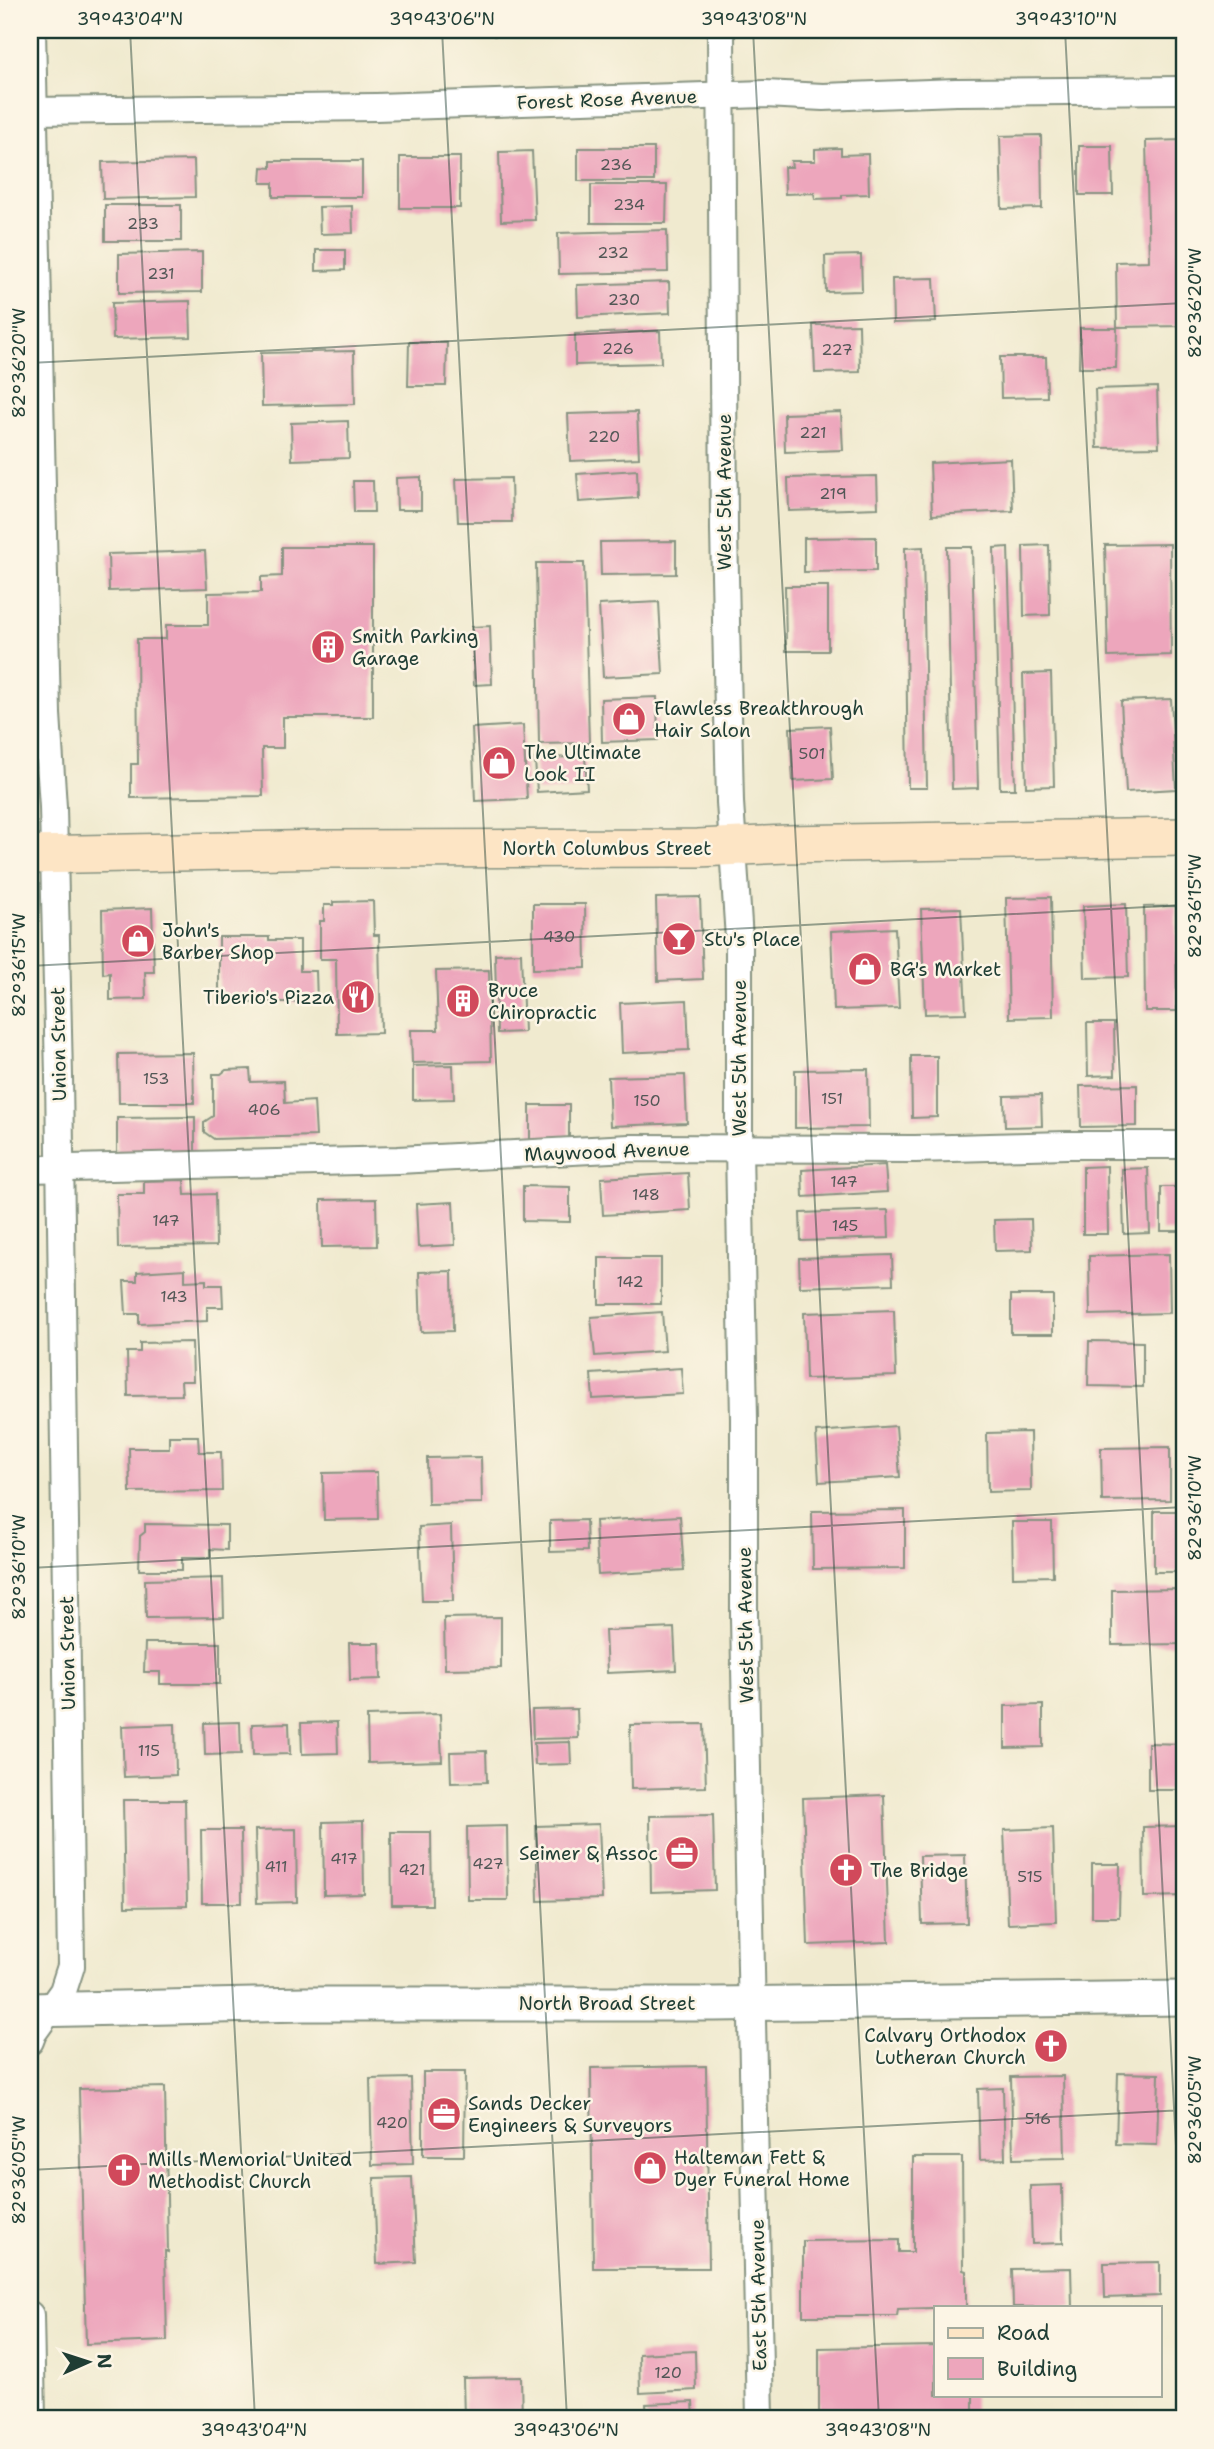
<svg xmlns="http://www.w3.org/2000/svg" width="1214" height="2449" font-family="'Shantell Sans',sans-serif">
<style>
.building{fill:#eda6bc}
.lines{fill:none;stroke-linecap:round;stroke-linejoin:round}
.minor-casing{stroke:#889482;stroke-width:30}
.tertiary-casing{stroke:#889482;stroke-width:37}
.secondary-casing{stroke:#889482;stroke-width:40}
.minor{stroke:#fff;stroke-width:26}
.tertiary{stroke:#fff;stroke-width:33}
.secondary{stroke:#fde5c5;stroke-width:37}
.ticks{fill:none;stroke:#1f3d34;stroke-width:2;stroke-opacity:0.45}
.labels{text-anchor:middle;stroke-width:5;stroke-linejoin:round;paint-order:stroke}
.number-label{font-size:16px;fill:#525756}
.street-label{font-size:19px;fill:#1f3d34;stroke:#fcf5e5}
.poi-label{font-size:19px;fill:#1f3d34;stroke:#fcf5e5;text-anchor:start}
.neatline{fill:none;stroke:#1f3d34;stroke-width:2.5}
.ticks-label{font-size:18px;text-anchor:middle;fill:#1f3d34}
</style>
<rect width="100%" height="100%" fill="#fcf5e5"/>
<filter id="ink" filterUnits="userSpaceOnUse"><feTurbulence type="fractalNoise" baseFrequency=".0143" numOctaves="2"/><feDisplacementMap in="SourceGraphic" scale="14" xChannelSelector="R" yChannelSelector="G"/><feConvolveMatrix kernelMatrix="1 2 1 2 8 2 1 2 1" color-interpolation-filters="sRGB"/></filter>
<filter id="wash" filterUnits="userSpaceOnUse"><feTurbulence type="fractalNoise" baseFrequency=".00686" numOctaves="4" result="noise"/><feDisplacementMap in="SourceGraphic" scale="28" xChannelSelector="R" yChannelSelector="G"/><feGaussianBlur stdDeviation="1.57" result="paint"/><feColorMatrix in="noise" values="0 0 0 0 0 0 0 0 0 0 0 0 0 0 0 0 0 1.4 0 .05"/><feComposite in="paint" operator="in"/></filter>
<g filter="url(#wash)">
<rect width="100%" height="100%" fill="#f0eacf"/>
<g id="blocks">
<g class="building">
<polygon points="494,30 532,30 532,35 494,36"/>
<polygon points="1041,135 1042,208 1002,209 1000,136"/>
<polygon points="1184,140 1184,326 1117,327 1116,262 1149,261 1146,141"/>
<polygon points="1079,146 1112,146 1113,195 1079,195"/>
<rect x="578" y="148" width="76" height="33"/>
<polygon points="841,148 841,155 868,154 869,194 842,195 842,198 815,199 814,193 785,194 784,167 792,167 791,161 815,161 815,149"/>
<polygon points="532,151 535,220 501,221 499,152"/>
<rect x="400" y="157" width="60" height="51"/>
<polygon points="194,160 195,197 103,199 102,162"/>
<polygon points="271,161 362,161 362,197 273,197 273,183 261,183 262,167 271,168"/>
<polygon points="591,185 667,185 666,223 591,223"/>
<rect x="105" y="205" width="76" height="36"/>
<polygon points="352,206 353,233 320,234 319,207"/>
<polygon points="667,230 668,272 559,274 558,233"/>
<polygon points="316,250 345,250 345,270 316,271"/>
<polygon points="202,252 202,292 119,293 119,254"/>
<polygon points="861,255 862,291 826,292 825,256"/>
<polygon points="934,278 936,322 893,323 892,279"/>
<polygon points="669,282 670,313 578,317 577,285"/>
<polygon points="190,301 191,337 113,339 112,303"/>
<polygon points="859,324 860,372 815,373 813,325"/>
<polygon points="1080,328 1117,328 1116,368 1079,368"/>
<polygon points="660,331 661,363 575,365 575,334"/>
<polygon points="409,342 447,343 446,386 408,386"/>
<polygon points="354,351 355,404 262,406 261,353"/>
<polygon points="1000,357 1046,357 1047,397 1001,398"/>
<polygon points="1157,387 1159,447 1097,448 1095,389"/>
<polygon points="637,412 639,458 570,461 568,414"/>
<polygon points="841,412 843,450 785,452 784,414"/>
<polygon points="348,421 349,458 292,460 291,423"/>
<polygon points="1011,459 1013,511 932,515 930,463"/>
<polygon points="637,470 638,498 579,502 577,474"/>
<polygon points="877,476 878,508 789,511 788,478"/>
<polygon points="421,477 421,510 397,510 396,478"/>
<polygon points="511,478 512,522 458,522 456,479"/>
<polygon points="353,481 373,481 374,512 354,512"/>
<polygon points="876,537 876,571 804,572 804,538"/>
<polygon points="676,541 676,574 601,575 600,542"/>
<polygon points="1170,544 1171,655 1108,657 1105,545"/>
<polygon points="1049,545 1050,615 1024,616 1023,546"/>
<polygon points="282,547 373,547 373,717 283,717 283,748 262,748 263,796 131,798 131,764 138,764 137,639 166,639 166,625 208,625 208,593 261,592 261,577 282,576"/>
<polygon points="923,547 927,788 908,788 905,548"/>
<polygon points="947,547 972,547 978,788 952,789"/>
<polygon points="1008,547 1015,789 1000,789 994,548"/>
<polygon points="205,551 207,588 109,591 108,554"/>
<polygon points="536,563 584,563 589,743 539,744"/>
<polygon points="785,586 828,586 828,651 786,651"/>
<polygon points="659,602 663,674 603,677 599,605"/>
<polygon points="490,626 492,684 474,685 472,627"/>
<polygon points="1051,673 1054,786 1026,787 1023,674"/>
<polygon points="657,697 658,740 602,742 601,699"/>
<polygon points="1171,699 1176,789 1126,792 1121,701"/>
<polygon points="523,725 527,799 475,801 472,728"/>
<polygon points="830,726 833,779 793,781 790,728"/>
<polygon points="585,756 587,789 537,792 535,759"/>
<polygon points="700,897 703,979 658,981 656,898"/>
<polygon points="1051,897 1053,1017 1009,1018 1006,898"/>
<polygon points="373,901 374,935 379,935 381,1033 337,1034 336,959 320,959 320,921 324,921 324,905 333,905 333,902"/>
<polygon points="533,904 585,904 586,968 533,969"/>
<polygon points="1126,904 1128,977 1085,978 1083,906"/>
<polygon points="1176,906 1177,1011 1145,1011 1144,907"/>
<polygon points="152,908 154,972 145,972 146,999 110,1000 110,973 103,974 102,910"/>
<polygon points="961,908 966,1013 925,1014 921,909"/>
<polygon points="895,928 899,1008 834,1010 831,931"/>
<polygon points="219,937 269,937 269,940 300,940 300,971 316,971 317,1002 219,1002"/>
<polygon points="521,953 524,1032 497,1033 495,954"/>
<polygon points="489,970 491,1061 412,1063 411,1030 438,1030 436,971"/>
<polygon points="687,1000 689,1050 622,1053 620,1003"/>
<polygon points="1087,1023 1114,1023 1115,1075 1088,1076"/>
<polygon points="193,1053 194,1103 119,1103 118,1054"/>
<polygon points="911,1056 937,1056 937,1117 912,1118"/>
<polygon points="453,1065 454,1099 413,1100 413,1066"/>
<polygon points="250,1069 251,1082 284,1081 285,1103 314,1101 316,1136 214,1139 204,1132 204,1122 213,1116 213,1074 221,1074 226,1070"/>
<polygon points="868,1069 869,1127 795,1128 795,1070"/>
<polygon points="685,1075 687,1123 610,1126 608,1077"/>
<polygon points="1137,1085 1137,1126 1081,1127 1080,1086"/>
<polygon points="1041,1095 1042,1126 1005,1127 1004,1096"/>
<rect x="530" y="1105" width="39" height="35"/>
<polygon points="195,1117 195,1154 117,1155 117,1118"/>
<polygon points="885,1165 887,1192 803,1197 802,1170"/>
<polygon points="1107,1166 1108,1234 1083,1234 1083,1167"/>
<polygon points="1148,1168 1150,1233 1124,1234 1122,1169"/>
<polygon points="688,1173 690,1210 603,1215 601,1178"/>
<polygon points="184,1180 185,1195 215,1194 216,1246 118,1248 117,1194 144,1194 144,1181"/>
<polygon points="523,1186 570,1187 570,1222 523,1221"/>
<rect x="1161" y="1187" width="23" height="44"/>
<polygon points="376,1199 377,1246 322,1247 321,1200"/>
<polygon points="453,1202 455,1245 418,1247 416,1204"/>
<polygon points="888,1210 889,1238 801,1241 800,1213"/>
<polygon points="1031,1219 1032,1250 995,1251 994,1220"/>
<polygon points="1169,1254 1170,1313 1090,1315 1089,1256"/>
<polygon points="892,1255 893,1284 800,1287 799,1258"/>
<rect x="599" y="1258" width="62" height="46"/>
<polygon points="185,1269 185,1281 206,1280 206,1285 222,1285 223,1307 207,1307 207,1321 139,1324 139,1314 126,1314 124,1281 137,1281 137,1272"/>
<polygon points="452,1271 453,1331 421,1332 419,1272"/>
<rect x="1011" y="1295" width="42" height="39"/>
<polygon points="894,1310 896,1376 806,1379 804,1313"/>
<polygon points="662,1312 665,1351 595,1356 591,1317"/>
<polygon points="1089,1341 1143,1342 1143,1387 1088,1386"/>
<polygon points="192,1342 193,1381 181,1381 182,1395 128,1396 127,1352 140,1352 140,1343"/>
<polygon points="681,1368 683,1394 593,1399 591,1374"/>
<polygon points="896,1426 900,1477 819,1482 816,1432"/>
<polygon points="1030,1432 1031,1491 988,1492 987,1433"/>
<polygon points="169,1436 198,1436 199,1452 221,1452 222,1491 130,1492 129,1448 169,1448"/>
<polygon points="1170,1447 1170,1500 1102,1501 1101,1448"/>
<polygon points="481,1457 482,1503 428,1504 427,1458"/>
<polygon points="377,1472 378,1519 324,1520 323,1473"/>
<polygon points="905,1510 905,1568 813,1569 812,1511"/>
<rect x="1154" y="1511" width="30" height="61"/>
<polygon points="680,1516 684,1570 598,1575 595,1521"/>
<polygon points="586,1520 587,1551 550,1552 550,1521"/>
<polygon points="1012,1522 1052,1522 1053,1576 1013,1577"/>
<polygon points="145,1524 227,1525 227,1550 210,1549 210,1558 182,1558 182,1570 139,1570 140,1536 145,1532"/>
<polygon points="451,1525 453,1601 422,1601 419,1527"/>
<polygon points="223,1578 224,1617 146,1618 145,1580"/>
<polygon points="1184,1589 1184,1644 1112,1645 1112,1590"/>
<polygon points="501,1617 501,1668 445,1669 444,1618"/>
<polygon points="674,1628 676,1670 607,1673 605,1631"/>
<polygon points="145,1643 220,1643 220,1684 160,1684 160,1672 144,1672"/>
<polygon points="349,1643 380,1643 381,1679 350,1680"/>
<polygon points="1043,1705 1043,1747 1005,1748 1005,1706"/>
<polygon points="577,1709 578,1738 533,1739 532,1710"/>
<polygon points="440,1714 442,1761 368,1763 367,1716"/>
<polygon points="240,1722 241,1754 205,1755 204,1723"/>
<polygon points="337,1722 338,1753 302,1754 301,1723"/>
<polygon points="289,1723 290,1754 253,1755 252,1724"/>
<polygon points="175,1724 176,1775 124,1777 122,1726"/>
<polygon points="704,1724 706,1787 631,1789 630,1725"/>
<polygon points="570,1742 571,1764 535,1765 534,1743"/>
<polygon points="1148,1743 1183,1744 1183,1790 1148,1790"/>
<polygon points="486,1751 487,1782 451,1783 450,1752"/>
<polygon points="884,1795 889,1942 808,1945 803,1798"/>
<polygon points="123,1800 185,1800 187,1906 125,1907"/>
<polygon points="713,1815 715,1890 651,1892 650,1816"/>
<polygon points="363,1821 364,1894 324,1895 323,1822"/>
<polygon points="599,1824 602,1899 538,1901 536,1826"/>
<polygon points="507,1826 508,1900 468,1900 467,1827"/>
<polygon points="1184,1826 1184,1896 1144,1897 1143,1827"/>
<polygon points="1053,1828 1056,1922 1008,1924 1004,1830"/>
<polygon points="296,1829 297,1902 257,1903 255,1830"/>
<polygon points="201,1830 241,1830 242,1903 202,1903"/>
<polygon points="391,1832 431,1832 432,1905 392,1905"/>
<polygon points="965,1855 967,1923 922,1924 920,1856"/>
<polygon points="1092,1864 1120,1864 1119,1917 1092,1917"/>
<polygon points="706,2066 709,2268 593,2268 591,2068"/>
<polygon points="423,2072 465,2072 464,2156 423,2156"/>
<polygon points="1118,2073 1159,2074 1157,2145 1116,2144"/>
<polygon points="1063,2076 1065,2158 1013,2159 1011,2077"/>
<polygon points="411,2078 413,2164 372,2165 370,2079"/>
<polygon points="165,2087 168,2252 165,2251 167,2341 86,2344 79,2089"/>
<polygon points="1003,2088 1005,2159 980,2160 978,2089"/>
<polygon points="913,2157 962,2157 963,2270 966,2271 966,2307 898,2309 897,2316 803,2316 803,2241 899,2240 899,2252 913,2252"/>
<polygon points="412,2177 416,2262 377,2264 374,2178"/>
<polygon points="1062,2185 1063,2243 1032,2244 1030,2186"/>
<polygon points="1160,2262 1160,2296 1105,2298 1104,2263"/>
<polygon points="1071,2268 1072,2307 1013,2307 1012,2269"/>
<polygon points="936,2346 936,2395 973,2395 973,2419 819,2419 819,2348"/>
<polygon points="695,2351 696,2390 640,2393 639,2354"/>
<polygon points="521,2377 522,2419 464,2419 463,2378"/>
<polygon points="693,2402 694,2419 647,2419 646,2404"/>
</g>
</g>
</g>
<g filter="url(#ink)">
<use href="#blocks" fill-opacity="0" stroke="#889482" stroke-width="2"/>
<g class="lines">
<g class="minor-casing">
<g id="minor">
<polyline points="721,30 724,530 730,802 739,939 739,1148 744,1419 744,1618 760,2419"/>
<polyline points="30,111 376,107 765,94 823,97 956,92 1184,90"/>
<polyline points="30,1169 398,1160 630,1148 915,1149 1067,1145 1184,1145"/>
<polyline points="30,2041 33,2033 63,1991 71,1966 59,1076 53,807 47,714 32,30"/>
<polyline points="30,2315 32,2419"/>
</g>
</g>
<g class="tertiary-casing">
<polyline id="tertiary" points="30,2010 304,2004 715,2004 1184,1998"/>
</g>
<g class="secondary-casing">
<polyline id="secondary" points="30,855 330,849 698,848 786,844 1184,837"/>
</g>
<use href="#minor" class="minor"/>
<use href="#tertiary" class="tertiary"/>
<use href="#secondary" class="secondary"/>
</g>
</g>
<path class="ticks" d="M130,30L255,2419M442,30L567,2419M753,30L879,2419M1065,30L1184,2298M30,363L1184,303M30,966L1184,905M30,1568L1184,1507M30,2170L1184,2110"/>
<defs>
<g id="building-disc" transform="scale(1.75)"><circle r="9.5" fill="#d1495b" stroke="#fcf5e5"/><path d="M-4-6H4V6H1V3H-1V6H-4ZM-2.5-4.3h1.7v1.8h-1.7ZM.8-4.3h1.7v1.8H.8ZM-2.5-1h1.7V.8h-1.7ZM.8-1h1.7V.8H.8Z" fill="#fff"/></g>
<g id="shop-disc" transform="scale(1.75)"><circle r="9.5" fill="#d1495b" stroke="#fcf5e5"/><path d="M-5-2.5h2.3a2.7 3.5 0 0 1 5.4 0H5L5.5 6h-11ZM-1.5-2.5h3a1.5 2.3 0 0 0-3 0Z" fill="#fff"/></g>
<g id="bar-disc" transform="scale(1.75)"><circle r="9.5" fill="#d1495b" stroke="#fcf5e5"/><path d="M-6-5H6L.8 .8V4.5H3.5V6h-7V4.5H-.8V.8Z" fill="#fff"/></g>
<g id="restaurant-disc" transform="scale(1.75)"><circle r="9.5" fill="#d1495b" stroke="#fcf5e5"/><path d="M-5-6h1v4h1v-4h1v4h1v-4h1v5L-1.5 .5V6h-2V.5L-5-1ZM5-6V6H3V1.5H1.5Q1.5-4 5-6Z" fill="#fff"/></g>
<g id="office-disc" transform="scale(1.75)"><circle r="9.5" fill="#d1495b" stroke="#fcf5e5"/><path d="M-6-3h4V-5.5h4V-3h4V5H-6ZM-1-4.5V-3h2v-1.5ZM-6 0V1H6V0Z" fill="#fff"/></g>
<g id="church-disc" transform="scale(1.75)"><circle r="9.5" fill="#d1495b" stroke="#fcf5e5"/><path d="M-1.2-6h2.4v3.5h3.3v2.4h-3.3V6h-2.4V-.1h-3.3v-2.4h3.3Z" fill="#fff"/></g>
</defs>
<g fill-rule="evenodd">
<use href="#building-disc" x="328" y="647"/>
<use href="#shop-disc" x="629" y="719"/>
<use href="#shop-disc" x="499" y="763"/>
<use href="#bar-disc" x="679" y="939"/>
<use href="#shop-disc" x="138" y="941"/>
<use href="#shop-disc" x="865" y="969"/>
<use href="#restaurant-disc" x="358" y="997"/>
<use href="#building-disc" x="463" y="1001"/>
<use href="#office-disc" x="682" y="1853"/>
<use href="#church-disc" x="846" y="1870"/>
<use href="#church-disc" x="1051" y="2046"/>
<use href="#office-disc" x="444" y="2114"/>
<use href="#shop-disc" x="650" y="2168"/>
<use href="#church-disc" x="124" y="2170"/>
</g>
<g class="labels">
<g class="number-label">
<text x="616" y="170">236</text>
<text x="629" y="210">234</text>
<text x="143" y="229">233</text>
<text x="613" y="258">232</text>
<text x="161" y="279">231</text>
<text x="624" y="305">230</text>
<text x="618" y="354">226</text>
<text x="837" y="355">227</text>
<text x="813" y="438">221</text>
<text x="604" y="442">220</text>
<text x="833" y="499">219</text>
<text x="812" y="759">501</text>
<text x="559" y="942">430</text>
<text x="156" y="1084">153</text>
<text x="832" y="1104">151</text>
<text x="647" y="1106">150</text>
<text x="264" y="1115">406</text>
<text x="844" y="1187">147</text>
<text x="646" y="1200">148</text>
<text x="166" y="1226">147</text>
<text x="845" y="1231">145</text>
<text x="630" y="1287">142</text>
<text x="174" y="1302">143</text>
<text x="149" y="1756">115</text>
<text x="344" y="1864">417</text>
<text x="488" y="1869">427</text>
<text x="276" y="1872">411</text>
<text x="412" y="1875">421</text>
<text x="1030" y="1882">515</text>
<text x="1038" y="2124">516</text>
<text x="392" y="2128">420</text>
<text x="668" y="2378">120</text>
</g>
<g class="street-label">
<text transform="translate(607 99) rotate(-2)" y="7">Forest Rose Avenue</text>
<text transform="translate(724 492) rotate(-90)" y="7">West 5th Avenue</text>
<text x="607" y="855">North Columbus Street</text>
<text transform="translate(58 1044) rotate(-91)" y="7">Union Street</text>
<text transform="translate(739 1058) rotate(-90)" y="7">West 5th Avenue</text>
<text transform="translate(607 1151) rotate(-2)" y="7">Maywood Avenue</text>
<text transform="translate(745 1625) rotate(-91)" y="7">West 5th Avenue</text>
<text transform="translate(67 1653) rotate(-91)" y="7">Union Street</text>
<text x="607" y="2010">North Broad Street</text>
<text transform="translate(758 2295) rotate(-91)" y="7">East 5th Avenue</text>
</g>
<g class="poi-label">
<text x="352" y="643">Smith Parking<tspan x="352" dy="22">Garage</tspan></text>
<text x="654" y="715">Flawless Breakthrough<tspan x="654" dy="22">Hair Salon</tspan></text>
<text x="524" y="759">The Ultimate<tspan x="524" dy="22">Look II</tspan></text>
<text x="162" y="937">John's<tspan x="162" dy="22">Barber Shop</tspan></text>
<text x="704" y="946">Stu's Place</text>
<text x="890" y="976">BG's Market</text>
<text x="488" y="997">Bruce<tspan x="488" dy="22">Chiropractic</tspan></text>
<text x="334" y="1004" text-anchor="end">Tiberio's Pizza</text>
<text x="658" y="1860" text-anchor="end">Seimer &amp; Assoc</text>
<text x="870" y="1877">The Bridge</text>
<text x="1026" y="2042" text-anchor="end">Calvary Orthodox<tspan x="1026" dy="22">Lutheran Church</tspan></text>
<text x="468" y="2110">Sands Decker<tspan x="468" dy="22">Engineers &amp; Surveyors</tspan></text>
<text x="674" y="2164">Halteman Fett &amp;<tspan x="674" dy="22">Dyer Funeral Home</tspan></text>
<text x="148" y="2166">Mills Memorial United<tspan x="148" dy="22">Methodist Church</tspan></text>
</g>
</g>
<rect width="1214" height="2449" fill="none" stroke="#fcf5e5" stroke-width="77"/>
<rect x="934" y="2306" width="228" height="91" fill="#fcf5e5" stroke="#a4ab9e" stroke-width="2"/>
<rect x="948" y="2328" width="35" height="10" fill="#fde5c5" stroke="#a4ab9e" stroke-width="2"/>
<text x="997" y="2340" font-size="21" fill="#1f3d34">Road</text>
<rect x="948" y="2358" width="35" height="21" fill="#eda6bc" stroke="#a4ab9e" stroke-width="2"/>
<text x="997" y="2376" font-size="21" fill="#1f3d34">Building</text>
<g transform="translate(88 2362) rotate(87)" stroke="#fcf5e5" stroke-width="5" paint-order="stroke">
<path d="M0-5L12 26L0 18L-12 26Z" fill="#1f3d34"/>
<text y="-10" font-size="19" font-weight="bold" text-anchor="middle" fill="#1f3d34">N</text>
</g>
<rect x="38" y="38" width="1138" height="2372" class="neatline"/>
<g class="ticks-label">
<text x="130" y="25">39°43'04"N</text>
<text x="442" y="25">39°43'06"N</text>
<text x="754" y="25">39°43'08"N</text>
<text x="1066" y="25">39°43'10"N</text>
<text transform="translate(1195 303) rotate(-90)" y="6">82°36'20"W</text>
<text transform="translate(19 363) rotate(-90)" y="6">82°36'20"W</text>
<text transform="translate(1195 906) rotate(-90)" y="6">82°36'15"W</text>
<text transform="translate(19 965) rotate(-90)" y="6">82°36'15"W</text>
<text transform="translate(1195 1508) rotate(-90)" y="6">82°36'10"W</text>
<text transform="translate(19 1567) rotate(-90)" y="6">82°36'10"W</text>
<text transform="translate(1195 2110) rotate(-90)" y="6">82°36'05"W</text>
<text transform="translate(19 2170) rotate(-90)" y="6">82°36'05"W</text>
<text x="254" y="2436">39°43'04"N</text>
<text x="566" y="2436">39°43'06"N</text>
<text x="878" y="2436">39°43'08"N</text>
</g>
</svg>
